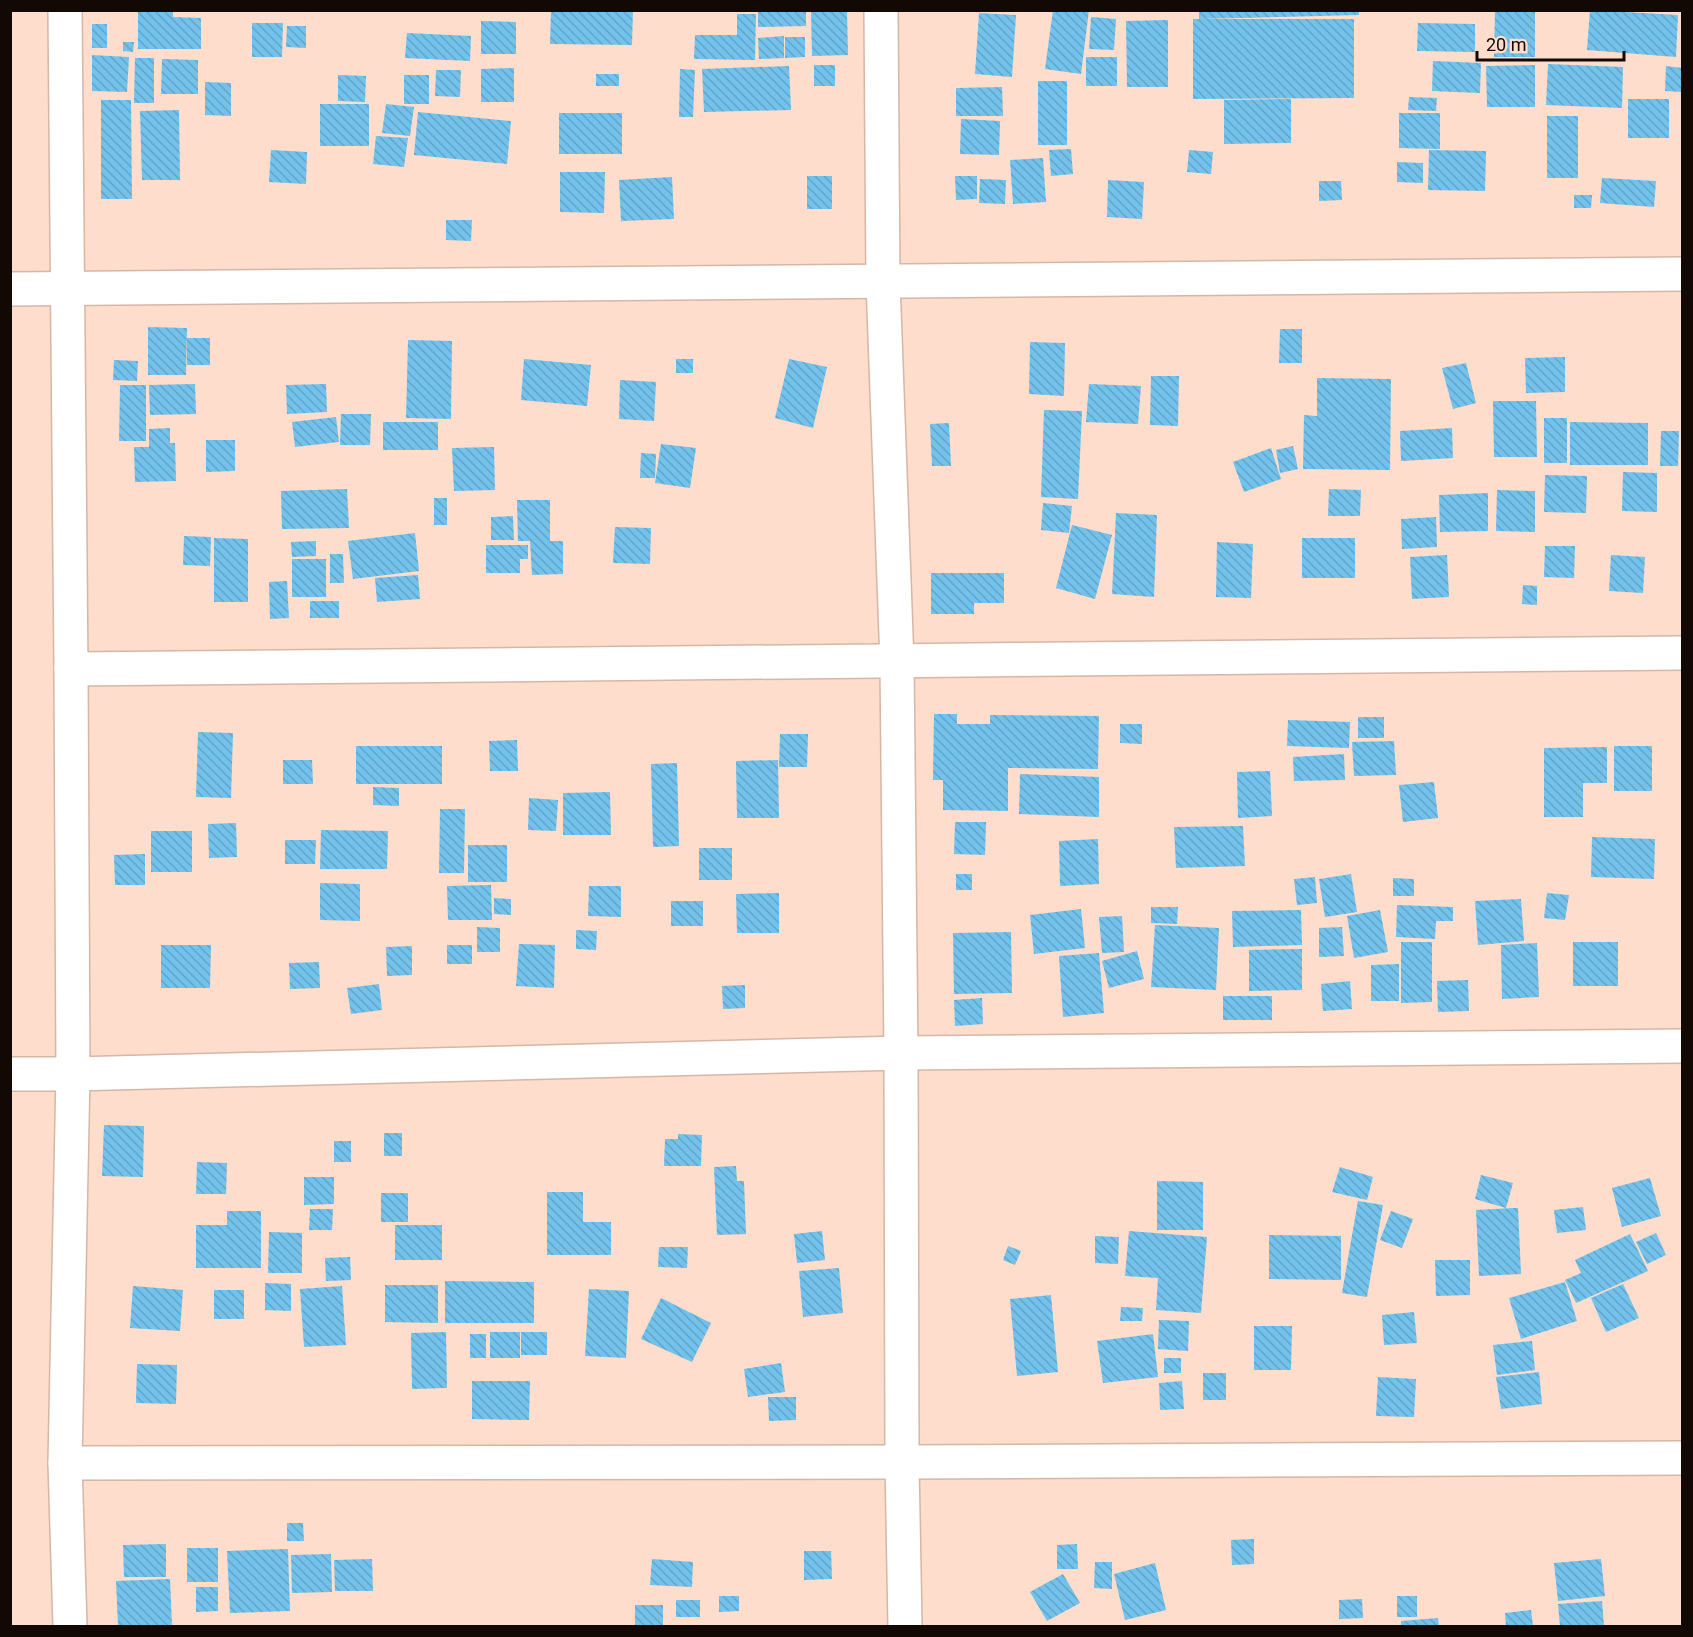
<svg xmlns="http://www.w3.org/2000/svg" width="1693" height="1637" font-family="Roboto,sans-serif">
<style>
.building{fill:url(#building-back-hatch)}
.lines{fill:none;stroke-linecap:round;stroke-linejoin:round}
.minor-casing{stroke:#d6b6a5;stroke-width:36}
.minor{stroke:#fff;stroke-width:33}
</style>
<defs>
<pattern id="building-back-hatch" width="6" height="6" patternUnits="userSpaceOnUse" patternTransform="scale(1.5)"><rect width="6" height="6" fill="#72c2eb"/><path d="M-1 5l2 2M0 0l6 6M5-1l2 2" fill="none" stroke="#62a5c8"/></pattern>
</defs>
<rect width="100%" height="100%" fill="#feddcc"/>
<g class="building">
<polygon points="138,10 173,10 173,17 201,18 201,49 138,49"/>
<polygon points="551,10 633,10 632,45 550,44"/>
<polygon points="758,10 806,10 806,26 758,27"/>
<polygon points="811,10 847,10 848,55 812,56"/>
<polygon points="1053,10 1089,10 1081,74 1045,69"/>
<polygon points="1199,10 1359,10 1359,15 1199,19"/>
<polygon points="1495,10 1535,10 1535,57 1494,57"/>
<polygon points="1590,10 1678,15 1676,57 1587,50"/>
<polygon points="979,13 1016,15 1012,77 975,74"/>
<polygon points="737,14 756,14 755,60 694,59 695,35 737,35"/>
<polygon points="1091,17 1116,19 1114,50 1089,49"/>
<polygon points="1193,19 1354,19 1354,98 1193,99"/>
<polygon points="1168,20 1168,87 1127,87 1126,21"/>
<polygon points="481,21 516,22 516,54 481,54"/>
<polygon points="252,23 283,23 282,57 252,57"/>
<polygon points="1418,23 1475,24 1475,52 1417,51"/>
<rect x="92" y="24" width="15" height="24"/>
<polygon points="287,26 306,26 306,48 286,47"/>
<polygon points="407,33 471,36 470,61 405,58"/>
<polygon points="784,36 784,58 759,59 758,38"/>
<polygon points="785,37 805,37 805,57 785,58"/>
<polygon points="123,42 134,42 133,52 123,51"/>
<polygon points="92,55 129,57 127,92 92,91"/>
<rect x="1086" y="57" width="31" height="29"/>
<polygon points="135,58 154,58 154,103 134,103"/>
<polygon points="162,59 198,60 198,94 161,94"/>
<polygon points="1433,61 1481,63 1480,93 1432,91"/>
<polygon points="1548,64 1623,67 1622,108 1546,105"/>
<rect x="814" y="65" width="21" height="21"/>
<polygon points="1535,65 1535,107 1487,107 1486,66"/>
<polygon points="789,66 791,110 704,112 702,69"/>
<polygon points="1666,66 1682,68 1682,92 1665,91"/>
<polygon points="514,68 514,102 481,102 481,69"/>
<polygon points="680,69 695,70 693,117 679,117"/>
<polygon points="436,70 461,70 460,97 435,96"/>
<rect x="596" y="74" width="23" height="12"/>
<polygon points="338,75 366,76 365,102 338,101"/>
<rect x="404" y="75" width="25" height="29"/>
<rect x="1038" y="81" width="29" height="64"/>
<polygon points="205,82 231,83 231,116 205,115"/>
<polygon points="1002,87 1003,116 956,116 956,88"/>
<polygon points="1409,97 1437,98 1436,111 1408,110"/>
<polygon points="1291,99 1291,143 1224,144 1224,100"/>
<rect x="1628" y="99" width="41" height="39"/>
<polygon points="101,100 131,100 132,199 101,199"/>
<rect x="320" y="104" width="49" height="42"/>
<polygon points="386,104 414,107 410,136 382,133"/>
<polygon points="179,110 180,180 142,180 140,111"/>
<polygon points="418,112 511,121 507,164 414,155"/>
<rect x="559" y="113" width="63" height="41"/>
<polygon points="1399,113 1440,113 1440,149 1399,148"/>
<rect x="1547" y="116" width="31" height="62"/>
<polygon points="961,119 1000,121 999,155 960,154"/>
<polygon points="376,136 408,138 404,167 373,164"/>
<polygon points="1071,149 1073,174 1051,176 1049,150"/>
<polygon points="271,150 307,152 306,184 269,182"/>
<polygon points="1189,150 1213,152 1211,174 1187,172"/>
<polygon points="1429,150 1486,151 1485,191 1428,190"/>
<polygon points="1043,158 1046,202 1013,204 1010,160"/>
<polygon points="1397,162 1423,163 1423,183 1397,182"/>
<polygon points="560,172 605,172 604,213 560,212"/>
<rect x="807" y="176" width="25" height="33"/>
<polygon points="955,176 977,176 977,199 956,200"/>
<polygon points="672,177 674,219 621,221 619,180"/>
<polygon points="1602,178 1656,181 1654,207 1600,203"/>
<polygon points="980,179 1006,180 1005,204 979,203"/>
<polygon points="1108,180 1144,182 1142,219 1107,217"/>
<polygon points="1319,181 1341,181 1342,200 1319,201"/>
<polygon points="1574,195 1592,195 1591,208 1574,208"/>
<polygon points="446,220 472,220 471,241 446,240"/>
<polygon points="148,327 187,328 186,375 148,375"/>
<polygon points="1280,329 1302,329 1302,363 1279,363"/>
<rect x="187" y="338" width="23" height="27"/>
<polygon points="408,340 452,341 451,419 406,418"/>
<polygon points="1030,342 1065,343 1064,396 1029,394"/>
<polygon points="1565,357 1565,392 1526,393 1525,358"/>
<polygon points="524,359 591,365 587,406 521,400"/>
<rect x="676" y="359" width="17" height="14"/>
<polygon points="789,359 827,367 813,428 775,418"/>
<polygon points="114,360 138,361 137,381 113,380"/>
<polygon points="1466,363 1476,403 1453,409 1442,368"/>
<polygon points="1151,376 1179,376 1178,426 1150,425"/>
<polygon points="1317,378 1391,379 1390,470 1303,469 1304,415 1317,416"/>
<polygon points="620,380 656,382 654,421 619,419"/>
<polygon points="195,384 196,414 150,415 149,385"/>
<polygon points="326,384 327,412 287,414 286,385"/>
<polygon points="1089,384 1141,386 1138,424 1086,422"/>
<polygon points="120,385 146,385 146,441 119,441"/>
<polygon points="1493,401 1536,401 1537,457 1494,457"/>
<polygon points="1044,410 1082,411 1078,499 1041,497"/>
<polygon points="341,414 371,414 370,445 340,445"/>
<polygon points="336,417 339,442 295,447 292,422"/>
<rect x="1544" y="418" width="23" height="45"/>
<rect x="383" y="422" width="55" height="28"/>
<polygon points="1570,422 1648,423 1648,465 1570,465"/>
<polygon points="949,423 951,466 932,466 930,424"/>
<polygon points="170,428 170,443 175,443 176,481 135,482 134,447 149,447 149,429"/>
<polygon points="1452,428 1453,458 1401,461 1400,431"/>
<polygon points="1661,431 1679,431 1678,466 1660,466"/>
<polygon points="206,440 235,440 235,471 206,472"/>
<polygon points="661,444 696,448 690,488 655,483"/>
<polygon points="1293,446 1298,469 1280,473 1276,450"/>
<polygon points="494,447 495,490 454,491 452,448"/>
<polygon points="1271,448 1281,479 1244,492 1233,462"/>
<polygon points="641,453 656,454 655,478 640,478"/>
<polygon points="1623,472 1657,473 1657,512 1622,511"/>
<polygon points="1545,475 1587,476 1586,513 1544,512"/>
<polygon points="347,489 349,528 282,529 281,491"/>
<polygon points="1329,489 1361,490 1360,516 1328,516"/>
<polygon points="1497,490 1535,491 1535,532 1496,531"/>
<polygon points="1488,493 1488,531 1440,532 1439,495"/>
<rect x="434" y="498" width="13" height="27"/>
<polygon points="517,500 550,500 550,541 563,541 563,574 532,575 530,541 518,541"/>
<polygon points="1043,503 1072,506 1069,533 1041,530"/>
<polygon points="1116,513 1157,515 1154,597 1112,594"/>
<polygon points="513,516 514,540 491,540 491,517"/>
<polygon points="1436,517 1437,547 1402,549 1401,519"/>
<polygon points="1072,525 1112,535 1095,599 1056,588"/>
<polygon points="615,527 651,528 650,564 613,563"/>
<polygon points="415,533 419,571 353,579 348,541"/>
<polygon points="184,536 211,537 210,566 183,565"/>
<polygon points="214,538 248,539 248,602 214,602"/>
<rect x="1302" y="538" width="53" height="40"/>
<polygon points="316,541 316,556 292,557 291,542"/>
<polygon points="1217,542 1253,544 1251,598 1216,597"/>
<polygon points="486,545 528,545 528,559 520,559 520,573 486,573"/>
<polygon points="1545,546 1575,546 1574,578 1544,577"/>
<polygon points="330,554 343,554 344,583 330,583"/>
<polygon points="1447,555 1449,597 1412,599 1410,557"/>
<polygon points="1611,555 1645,557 1643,593 1609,591"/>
<rect x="292" y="559" width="34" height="38"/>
<polygon points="931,573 1004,573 1004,603 974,603 974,614 931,614"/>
<polygon points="418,575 420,599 377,602 375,578"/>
<polygon points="287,581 289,618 270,619 269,582"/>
<polygon points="1523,585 1537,586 1537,605 1522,604"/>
<rect x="310" y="601" width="29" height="17"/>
<polygon points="934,714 957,714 957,724 990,724 990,715 1099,716 1098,769 1008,768 1008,811 943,810 943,780 933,780"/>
<rect x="1358" y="717" width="26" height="21"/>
<polygon points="1288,720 1350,722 1349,748 1287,746"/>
<polygon points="1120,724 1142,724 1142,744 1120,743"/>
<polygon points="198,732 233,733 231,798 196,797"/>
<polygon points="780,734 808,734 807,767 779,767"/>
<polygon points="517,740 518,771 490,771 489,741"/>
<polygon points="1394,741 1396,775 1354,776 1352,742"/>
<rect x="356" y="746" width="86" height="38"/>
<rect x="1614" y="746" width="38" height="45"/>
<polygon points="1607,747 1607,783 1583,783 1583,817 1544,817 1544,748"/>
<polygon points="1344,754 1345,780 1294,781 1293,757"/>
<polygon points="283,760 312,760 313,784 283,784"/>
<polygon points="778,760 779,818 737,818 736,761"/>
<polygon points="677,763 679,846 653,847 651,764"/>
<polygon points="1270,771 1272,816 1238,818 1237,772"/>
<polygon points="1020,774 1099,777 1099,817 1019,814"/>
<polygon points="1434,782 1438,818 1403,822 1399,785"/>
<polygon points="373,787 399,788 399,806 373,805"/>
<polygon points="610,792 611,835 563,835 563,793"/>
<polygon points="529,798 558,800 556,831 528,830"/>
<polygon points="440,809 465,809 464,873 439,873"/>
<polygon points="955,822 986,822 985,855 954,854"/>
<polygon points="236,823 237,857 209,858 208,824"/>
<polygon points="1243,826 1245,866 1176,868 1174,827"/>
<polygon points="321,830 388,831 387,869 320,869"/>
<rect x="151" y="831" width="41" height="41"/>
<polygon points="1592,837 1655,839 1654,879 1591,877"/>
<polygon points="1098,839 1099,884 1060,886 1059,841"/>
<polygon points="285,840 316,840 315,864 285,864"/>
<rect x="468" y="845" width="39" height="37"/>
<rect x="699" y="848" width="33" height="32"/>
<polygon points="145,854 145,885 115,885 114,855"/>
<rect x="956" y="874" width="16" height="16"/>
<polygon points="1351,874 1357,912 1325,917 1319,879"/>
<polygon points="1315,877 1317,903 1297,905 1294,879"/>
<polygon points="1393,878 1414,879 1414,896 1393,896"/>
<polygon points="320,883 360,884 360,921 320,920"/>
<polygon points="491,885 492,920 448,920 447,886"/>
<polygon points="589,886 621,886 621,917 588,916"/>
<polygon points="779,893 779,933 737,933 736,894"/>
<polygon points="1547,893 1569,895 1565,920 1544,918"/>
<polygon points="494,898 511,899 511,915 494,914"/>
<polygon points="1521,899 1524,941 1478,945 1475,901"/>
<rect x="671" y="901" width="32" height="25"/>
<polygon points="1397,905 1453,907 1453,921 1436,921 1435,939 1396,937"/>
<polygon points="1151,907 1178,907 1177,924 1151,923"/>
<polygon points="1081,909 1085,948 1034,954 1030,915"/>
<polygon points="1301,910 1302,945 1233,947 1232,911"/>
<polygon points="1380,910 1388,952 1354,958 1347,916"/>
<polygon points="1122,916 1124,952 1102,953 1099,917"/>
<polygon points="1155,925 1219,928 1216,990 1151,987"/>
<polygon points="477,927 500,928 500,952 477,952"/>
<polygon points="1342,927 1344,956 1319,957 1319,928"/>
<polygon points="576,930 597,931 596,950 576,949"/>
<polygon points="1011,932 1012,993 954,994 953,933"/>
<polygon points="1401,942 1432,942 1432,1002 1401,1003"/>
<rect x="1573" y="942" width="45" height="44"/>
<polygon points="1537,943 1539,997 1502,999 1501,945"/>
<polygon points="519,944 555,945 554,988 516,986"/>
<polygon points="161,945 211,945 210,988 161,988"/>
<rect x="447" y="945" width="25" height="19"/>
<polygon points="412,946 412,975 387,976 386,947"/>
<polygon points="1302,949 1302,990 1249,991 1249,950"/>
<polygon points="1137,951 1144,979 1109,988 1102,961"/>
<polygon points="1099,953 1104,1013 1063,1017 1059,956"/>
<polygon points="319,962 320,988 290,989 289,963"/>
<polygon points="1399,964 1399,1001 1371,1001 1371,965"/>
<polygon points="1468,980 1469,1011 1438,1012 1437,981"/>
<polygon points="1350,981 1352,1009 1323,1011 1321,984"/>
<polygon points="379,984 382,1010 351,1014 347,988"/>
<polygon points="745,985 745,1008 723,1009 722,986"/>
<rect x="1223" y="996" width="49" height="24"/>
<polygon points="982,998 983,1024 955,1026 954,1000"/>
<polygon points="104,1125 144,1126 143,1177 102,1176"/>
<rect x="384" y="1133" width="18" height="23"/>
<polygon points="678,1134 702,1135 701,1166 664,1166 665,1139 678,1139"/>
<rect x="334" y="1141" width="17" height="21"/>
<polygon points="197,1162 227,1163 226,1194 196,1194"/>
<polygon points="736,1166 737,1181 744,1181 746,1234 717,1235 714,1167"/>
<polygon points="1340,1167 1373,1177 1367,1200 1332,1192"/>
<polygon points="1481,1175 1513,1183 1506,1208 1475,1199"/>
<polygon points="304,1177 334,1177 334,1204 304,1205"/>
<polygon points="1650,1178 1661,1216 1622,1227 1612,1188"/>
<polygon points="1157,1181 1203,1182 1203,1230 1157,1230"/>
<polygon points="547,1192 583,1192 583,1222 611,1222 611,1255 547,1255"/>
<rect x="381" y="1193" width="27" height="29"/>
<polygon points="1358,1201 1383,1205 1367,1297 1342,1293"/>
<polygon points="1583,1207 1586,1230 1557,1233 1554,1210"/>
<polygon points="1513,1208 1518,1208 1521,1274 1479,1276 1476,1210"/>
<polygon points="310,1209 333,1209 332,1230 309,1230"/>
<polygon points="227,1211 261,1211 261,1268 196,1268 196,1225 227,1225"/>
<polygon points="1391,1211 1413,1219 1402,1248 1380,1240"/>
<rect x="395" y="1225" width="47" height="35"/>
<polygon points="822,1231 825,1260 797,1263 794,1234"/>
<polygon points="1129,1231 1207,1237 1201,1313 1156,1310 1158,1278 1125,1276"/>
<polygon points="269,1232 302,1233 302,1273 268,1273"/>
<polygon points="1656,1233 1666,1255 1647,1264 1636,1242"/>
<polygon points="1630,1234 1648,1271 1576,1303 1565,1280 1581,1273 1575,1260"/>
<polygon points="1269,1235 1341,1236 1341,1280 1269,1279"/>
<polygon points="1095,1236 1119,1237 1118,1264 1095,1263"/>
<polygon points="1008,1246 1021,1251 1015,1265 1003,1260"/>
<polygon points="659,1247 688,1247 687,1268 658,1267"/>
<polygon points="350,1257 351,1280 326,1281 325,1258"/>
<polygon points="1435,1260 1470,1260 1470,1295 1436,1296"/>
<polygon points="839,1268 843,1313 803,1317 799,1271"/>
<polygon points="445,1281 534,1282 534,1323 445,1323"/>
<polygon points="1565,1282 1577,1321 1521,1339 1509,1298"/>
<polygon points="265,1283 291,1284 291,1311 265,1310"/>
<polygon points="1623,1284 1639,1318 1606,1332 1591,1298"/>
<polygon points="385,1285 438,1285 438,1323 385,1322"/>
<polygon points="133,1286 183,1290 180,1331 130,1328"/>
<polygon points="342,1286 346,1345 304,1347 300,1289"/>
<polygon points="589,1289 629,1291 626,1358 585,1356"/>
<rect x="214" y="1290" width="30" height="29"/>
<polygon points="1051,1295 1058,1372 1017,1376 1010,1299"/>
<polygon points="661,1298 711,1323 692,1362 641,1339"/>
<polygon points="1121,1307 1143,1308 1142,1321 1120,1321"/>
<polygon points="1414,1312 1417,1343 1384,1345 1382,1315"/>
<polygon points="1159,1320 1189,1321 1188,1351 1158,1349"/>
<polygon points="1254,1326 1292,1326 1291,1370 1254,1370"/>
<polygon points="446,1332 447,1388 412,1389 411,1333"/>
<rect x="490" y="1332" width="30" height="26"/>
<rect x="521" y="1332" width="26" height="23"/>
<rect x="470" y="1334" width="16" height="24"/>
<polygon points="1153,1334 1158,1377 1103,1383 1097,1341"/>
<polygon points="1532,1341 1535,1370 1497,1375 1493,1345"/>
<rect x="1164" y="1358" width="17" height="15"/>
<polygon points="781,1363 785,1392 748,1397 744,1369"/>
<polygon points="137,1364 177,1365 176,1404 136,1403"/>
<polygon points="1539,1372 1542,1404 1501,1409 1496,1377"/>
<rect x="1203" y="1373" width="23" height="27"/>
<polygon points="1378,1377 1416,1379 1414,1417 1376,1416"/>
<polygon points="472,1381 530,1381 529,1420 472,1419"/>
<polygon points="1182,1381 1184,1409 1160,1410 1159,1383"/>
<polygon points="768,1397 796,1397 796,1420 769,1421"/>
<polygon points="287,1523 303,1523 304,1541 287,1541"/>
<polygon points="1254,1539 1254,1564 1232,1565 1231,1540"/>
<polygon points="166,1544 166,1577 124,1577 123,1545"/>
<polygon points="1077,1544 1078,1569 1057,1569 1057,1545"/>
<rect x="187" y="1548" width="31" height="34"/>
<polygon points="288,1549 290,1611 230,1613 227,1551"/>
<polygon points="804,1551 831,1551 832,1579 804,1580"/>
<polygon points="331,1554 332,1592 292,1593 291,1555"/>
<polygon points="372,1559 373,1591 335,1591 334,1560"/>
<polygon points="652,1559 693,1562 692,1587 650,1585"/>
<polygon points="1601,1559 1605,1596 1558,1601 1554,1563"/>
<polygon points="1095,1562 1112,1562 1112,1589 1094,1588"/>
<polygon points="1155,1563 1166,1610 1125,1620 1114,1574"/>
<polygon points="1063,1574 1080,1603 1047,1621 1030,1592"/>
<polygon points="170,1579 172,1626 118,1626 116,1581"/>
<polygon points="196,1587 218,1587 218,1611 196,1612"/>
<polygon points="719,1596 739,1596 739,1611 719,1612"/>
<rect x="1397" y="1596" width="20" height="21"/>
<polygon points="1362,1599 1363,1618 1339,1619 1339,1600"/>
<rect x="676" y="1600" width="24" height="17"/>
<polygon points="1602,1601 1604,1626 1560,1626 1558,1604"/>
<rect x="635" y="1605" width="28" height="21"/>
<polygon points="1531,1610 1533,1626 1506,1626 1505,1613"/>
<polygon points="1438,1618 1439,1626 1401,1626 1401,1621"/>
</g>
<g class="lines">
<g class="minor-casing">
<g id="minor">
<polyline points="65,10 71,669 73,1074 65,1463 70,1626"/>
<polyline points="881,10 883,282 897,662 901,1053 902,1462 905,1626"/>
<polyline points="10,289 1682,274"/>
<polyline points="71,669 1682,653"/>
<polyline points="10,1074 73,1074 901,1053 1682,1046"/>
<polyline points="65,1463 902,1462 1682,1458"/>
</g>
</g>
<use href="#minor" class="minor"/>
</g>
<rect width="1693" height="1637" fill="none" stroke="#130904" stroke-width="24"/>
<path d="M1477 51v9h147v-9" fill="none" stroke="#130904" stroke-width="3"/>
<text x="1486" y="51" font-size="18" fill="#130904" stroke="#feddcc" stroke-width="4.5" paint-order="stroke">20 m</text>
</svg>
